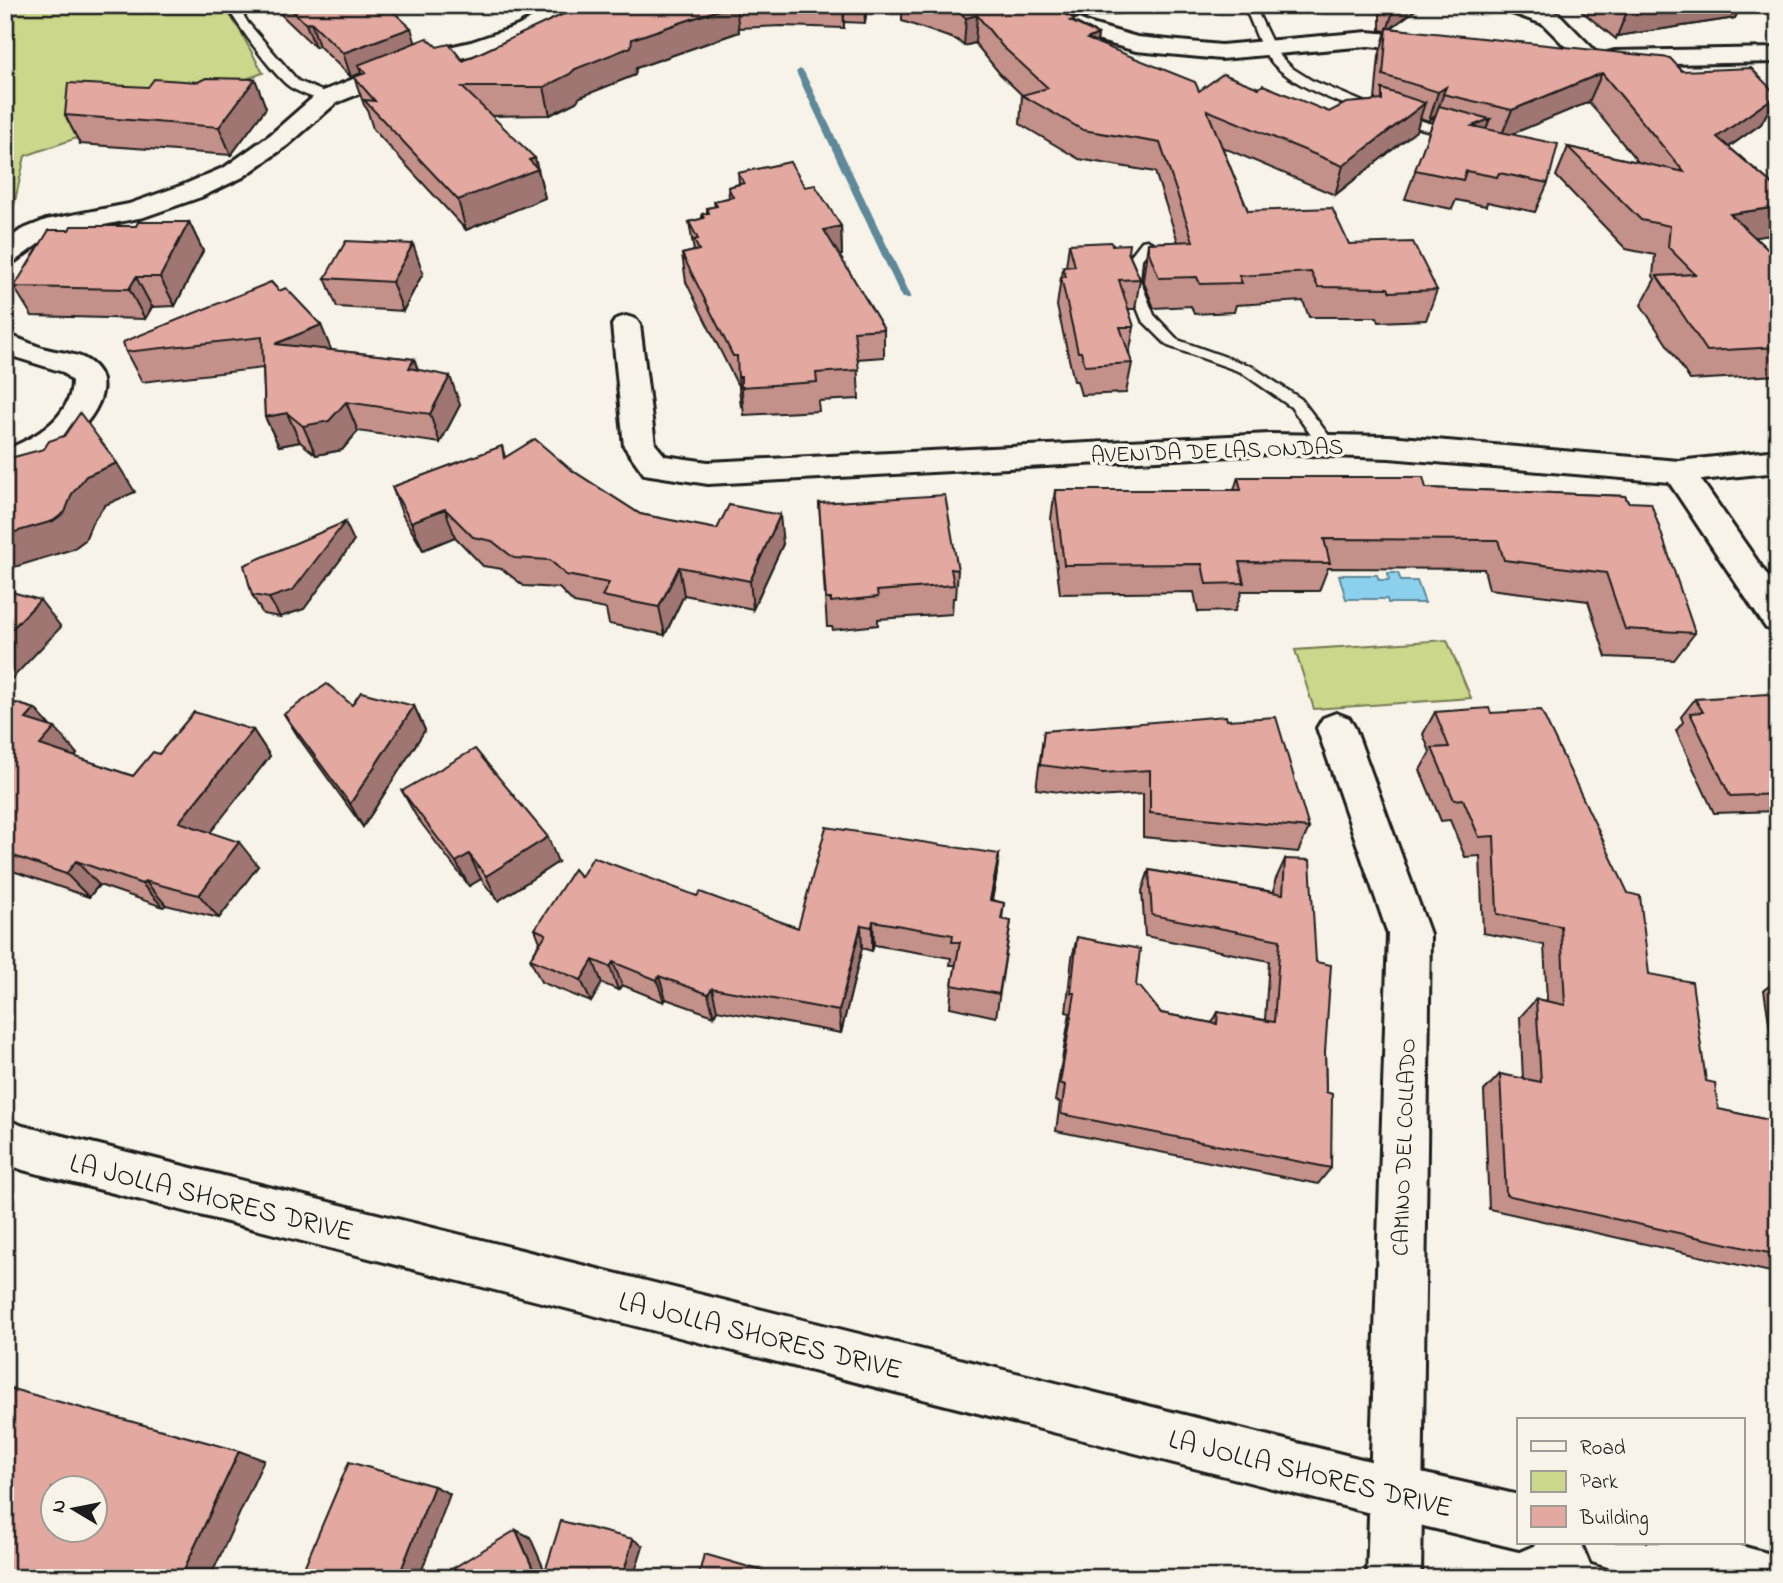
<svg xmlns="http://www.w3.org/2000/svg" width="1783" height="1583" font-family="'Indie Flower',sans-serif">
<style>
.green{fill:#cbd78a;stroke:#747a53;stroke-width:2}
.water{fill:#8bd0ec;stroke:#5f8899;stroke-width:2}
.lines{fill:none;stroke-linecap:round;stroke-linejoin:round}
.stream{fill:#5f8899;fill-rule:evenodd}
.service-casing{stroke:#1c1c1c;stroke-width:5}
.minor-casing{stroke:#1c1c1c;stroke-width:6}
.secondary-casing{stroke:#1c1c1c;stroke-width:6}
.service{fill:#f7f3e8;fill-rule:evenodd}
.minor{fill:#f7f3e8;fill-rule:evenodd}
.secondary{fill:#f7f3e8;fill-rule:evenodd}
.wall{fill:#c3918a;stroke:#1c1c1c;stroke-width:2}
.shaded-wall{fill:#9f7671;stroke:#1c1c1c;stroke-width:2}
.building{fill:#e3a9a1;stroke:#1c1c1c;stroke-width:2;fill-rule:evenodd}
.labels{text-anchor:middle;stroke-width:7;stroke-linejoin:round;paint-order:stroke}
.street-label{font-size:23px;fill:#1c1c1c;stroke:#f7f3e8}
.near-street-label{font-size:28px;fill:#1c1c1c;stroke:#f7f3e8}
</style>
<rect width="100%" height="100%" fill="#f7f3e8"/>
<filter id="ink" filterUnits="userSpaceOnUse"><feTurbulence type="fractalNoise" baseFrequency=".0143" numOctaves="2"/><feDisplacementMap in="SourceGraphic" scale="14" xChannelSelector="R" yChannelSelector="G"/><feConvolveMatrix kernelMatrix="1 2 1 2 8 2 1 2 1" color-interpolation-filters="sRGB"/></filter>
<g filter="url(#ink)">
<g class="green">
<polygon points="5,5 226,5 263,73 25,156 11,219 5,225"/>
<polygon points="1447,640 1471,698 1314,709 1295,650"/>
</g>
<polygon class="water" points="1388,573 1398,573 1401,581 1417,581 1425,603 1388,603 1387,599 1346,599 1339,575 1377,575 1379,580 1389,580"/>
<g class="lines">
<polygon class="stream" points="800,69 804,72 911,296 910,298 902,298 901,296 796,72"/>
<g class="service-casing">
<g id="service">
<path d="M226,5H237L248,23L298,81L331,95V101C321,102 300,93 290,87C273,75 237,24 226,5Z"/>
<path d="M1243,5H1254L1277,53L1292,68L1311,80L1363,102L1463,134L1457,138C1408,125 1300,99 1269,59C1257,43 1253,22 1243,5Z"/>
<polygon points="1147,240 1154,244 1142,259 1140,280 1154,315 1178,340 1251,366 1301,399 1333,441 1335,445 1333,449 1321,449 1291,407 1241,372 1168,346 1142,320 1126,280 1128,259 1142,241"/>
</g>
</g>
<g class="minor-casing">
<g id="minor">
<polygon points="556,5 584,5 581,10 534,36 486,52 430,65 336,103 288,145 243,177 201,197 144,217 63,233 41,242 15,261 5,263 5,242 21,230 46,220 129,204 183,185 225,167 270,135 318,93 414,55 471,42 518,26"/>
<polygon points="1011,5 1043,5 1091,24 1137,37 1221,45 1368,32 1437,38 1445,40 1449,45 1445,50 1437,52 1368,46 1221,59 1136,51 1075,34 1014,10"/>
<polygon points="1500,5 1533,5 1559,14 1601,57 1597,62 1581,62 1543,24 1503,10"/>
<polygon points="1778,48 1778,62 1615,65 1607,63 1603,58 1607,53 1615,51"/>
<polygon points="626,316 636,319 640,325 655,444 665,456 708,462 1270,434 1389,436 1679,461 1778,450 1778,472 1701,480 1778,591 1778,632 1766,628 1669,482 1389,458 1270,454 708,484 644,474 624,446 612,325 616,319"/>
<path d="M5,334C19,338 32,345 46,349C57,352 72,353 83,358C131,383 79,438 51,454C36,462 21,467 5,472V450C35,438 72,417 72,381L63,372L5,354Z"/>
<polygon points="1336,713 1349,718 1355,728 1430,934 1421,1578 1367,1578 1388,934 1317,728 1323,718"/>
</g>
</g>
<g class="secondary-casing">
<g id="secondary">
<polygon points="5,1119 23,1126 1394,1467 1519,1495 1519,1543 1533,1543 1519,1549 1394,1519 23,1170 5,1163"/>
<path d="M1584,1543H1730L1778,1556V1578C1716,1578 1650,1583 1592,1562Z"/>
</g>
</g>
<use href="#service" class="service"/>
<use href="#minor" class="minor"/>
<use href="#secondary" class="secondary"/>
</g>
<g class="wall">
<polygon points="271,5 386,5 415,43 437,47 463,61 583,5 867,5 865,23 844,22 844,28 781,26 738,28 739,32 636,68 635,75 580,97 576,102 550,115 491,116 538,169 545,198 466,230 373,129 367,109 364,105 354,77 361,75 361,73 351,77 319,46 315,47"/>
<polygon points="902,5 1042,5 1098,34 1097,43 1199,91 1259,88 1329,112 1375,100 1379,56 1386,31 1380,30 1380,12 1361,5 1422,5 1391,28 1682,71 1777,95 1761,124 1729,147 1778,189 1778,234 1754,237 1778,259 1778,375 1690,380 1641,305 1655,279 1653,276 1655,255 1626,249 1556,176 1568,147 1638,162 1589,102 1511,134 1548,183 1535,212 1487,202 1486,206 1456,200 1452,209 1405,199 1435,116 1429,121 1420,118 1416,131 1335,195 1222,147 1248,211 1349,244 1437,290 1426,320 1379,322 1377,317 1309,317 1303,301 1236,305 1234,312 1194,314 1191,306 1154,308 1143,280 1148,243 1178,242 1155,172 1079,159 1020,124 1022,95 1000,74 975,43 964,46 957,40 902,21"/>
<polygon points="1069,5 1146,5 1146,10 1082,18 1069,12"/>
<polygon points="1574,5 1741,5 1735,18 1617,36 1616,39"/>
<polygon points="255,79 266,108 231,155 80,144 65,115 148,87 198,82"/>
<polygon points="738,173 805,187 841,226 842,255 839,255 884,329 884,357 857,359 859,399 818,401 819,411 744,415 743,405 741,406 739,384 737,384 686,282 682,254 694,251 689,222 702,219 702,214 707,213 707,208 715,207 714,201 729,198 728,187 739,184"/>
<polygon points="189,222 203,251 175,306 152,307 145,319 32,316 14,287 69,230 136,226"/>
<polygon points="1069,244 1112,245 1128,252 1140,279 1135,309 1128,309 1134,327 1129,355 1132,363 1126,393 1081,395 1077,381 1074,381 1057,306 1061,277 1062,277 1063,267 1066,267"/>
<polygon points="423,273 403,311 337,307 325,278"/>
<polygon points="271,282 331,350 414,359 418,370 460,405 440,443 358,431 342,450 316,455 300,442 279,446 265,417 263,368 142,382 126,352"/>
<polygon points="502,446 505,457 570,469 640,514 783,544 753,609 684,595 665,635 609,624 606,609 574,603 559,588 524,586 502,569 483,566 455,537 423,550 403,516 392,487"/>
<polygon points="1238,477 1426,488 1625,496 1695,633 1674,660 1606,657 1588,601 1489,589 1484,569 1328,568 1319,591 1242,591 1235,611 1198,612 1194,592 1060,594 1051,519 1055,490 1234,490"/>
<polygon points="819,503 958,570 956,598 953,598 952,614 878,619 878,625 833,630 832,627 827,627"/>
<polygon points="354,541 304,609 280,617 263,614 252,595"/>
<polygon points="1695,699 1778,711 1778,811 1714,813 1676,731 1683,722 1681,717"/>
<polygon points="5,700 35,709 50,726 77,754 75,757 133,776 159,754 253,730 270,756 210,832 258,866 219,918 166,905 163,907 99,885 89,897 7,869 5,868"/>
<polygon points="352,705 414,706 425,730 363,827 299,738 284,714"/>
<polygon points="1435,712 1491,713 1649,974 1706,1081 1718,1109 1778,1122 1778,1280 1776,1280 1775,1273 1489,1209 1484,1091 1500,1074 1523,1079 1520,1017 1536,999 1547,1001 1544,945 1483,933 1480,856 1465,857 1450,820 1441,821 1420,770 1430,752 1423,734"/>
<polygon points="1044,731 1309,828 1298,852 1143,837 1143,794 1097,797 1036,789"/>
<polygon points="402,791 558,862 498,901 481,879 469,886 416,816"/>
<polygon points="999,854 996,879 992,900 1004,903 1002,919 1011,921 996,1017 950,1007 952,985 956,965 950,965 951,958 874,945 872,951 862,948 841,1033 717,1010 714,1016 666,999 664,1002 622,985 618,990 602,983 591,1002 541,982 530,959 540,942 535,929 581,877 697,896 798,928"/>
<polygon points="1285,859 1316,962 1325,1052 1326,1092 1331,1168 1318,1184 1056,1131 1060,1102 1055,1101 1070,1013 1066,1012 1072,958 1077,937 1136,986 1161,1013 1212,1023 1218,1012 1265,1020 1269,961 1145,936 1142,891 1149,870 1274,892 1275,881"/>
<polygon points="1778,979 1778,1061 1775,1061 1764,990"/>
</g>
<g class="shaded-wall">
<polygon points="733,5 736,5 739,32 636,68 635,75 580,97 576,102 550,115 544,87 575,69 632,39"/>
<polygon points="843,5 844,5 844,28"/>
<polygon points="864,5 867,5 865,23"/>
<polygon points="1083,5 1146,5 1146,10 1082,18"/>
<polygon points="1395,5 1422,5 1387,31"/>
<polygon points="1667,5 1741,5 1735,18 1617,36 1626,14 1626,12"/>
<polygon points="977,15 975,43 964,46 966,18"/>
<polygon points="311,22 319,46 315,47 306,24"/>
<polygon points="411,28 418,51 358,65 361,73 351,77 343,53"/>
<polygon points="1098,34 1094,63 1087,39"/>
<polygon points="1602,73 1589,102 1500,139 1512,110"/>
<polygon points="255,79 266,108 231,155 219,127"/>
<polygon points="1446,87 1436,115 1429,121 1438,92"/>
<polygon points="1777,95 1761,124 1702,166 1717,137"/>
<polygon points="1425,103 1416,131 1335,195 1343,166"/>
<polygon points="1490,119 1479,147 1472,126"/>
<polygon points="535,158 545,198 466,230 458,200 529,160"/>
<polygon points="1778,207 1778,234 1714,243 1730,214"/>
<polygon points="189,222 203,251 175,306 160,277"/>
<polygon points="841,226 842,255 825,258 824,230"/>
<polygon points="413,244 423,273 403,311 392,282"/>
<polygon points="136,277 152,307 145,319 129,289"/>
<polygon points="321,325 333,354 275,344"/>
<polygon points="414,359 424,388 409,368"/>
<polygon points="450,376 460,405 440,443 430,414"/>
<polygon points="738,377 741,377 743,405 741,406"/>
<polygon points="346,402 358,431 342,450 316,455 303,426"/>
<polygon points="287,413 300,442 279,446 265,417"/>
<polygon points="117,463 135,492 105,505 92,523 85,540 73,549 5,570 5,535 72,494 86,476"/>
<polygon points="445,509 455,537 423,550 411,522"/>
<polygon points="780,515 783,544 753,609 750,581"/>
<polygon points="345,522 354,541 304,609 280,617 269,598"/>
<polygon points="679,567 684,595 665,635 659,607"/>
<polygon points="40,600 61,627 5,686 5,636"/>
<polygon points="414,706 425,730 363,827 350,804"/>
<polygon points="35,709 53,730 55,728 77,754 63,771 40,745 26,719"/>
<polygon points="253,730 270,756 199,847 179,822"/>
<polygon points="548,837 558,862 498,901 486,876"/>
<polygon points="239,842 258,866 219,918 199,895"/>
<polygon points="469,854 481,879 469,886 456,862"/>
<polygon points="999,854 996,879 987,924 990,900"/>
<polygon points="76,861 99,885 89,897 66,874"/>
<polygon points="145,881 166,905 163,907 142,884"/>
<polygon points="873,921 874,945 872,951 872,927"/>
<polygon points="861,925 862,948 841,1033 839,1011"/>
<polygon points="593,960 602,983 591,1002 581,980"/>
<polygon points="613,962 622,985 618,990 610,967"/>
<polygon points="659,976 666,999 664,1002 657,980"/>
<polygon points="712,988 717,1010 714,1016 708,994"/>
<polygon points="239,1451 264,1460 210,1578 180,1578"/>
<polygon points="434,1486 450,1494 419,1578 398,1578"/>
<polygon points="516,1530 530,1537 548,1578 537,1578"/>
<polygon points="633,1539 643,1546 633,1578 622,1578"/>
</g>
<g class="building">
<polygon points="287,5 386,5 411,28 343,53 311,22 306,24"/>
<polygon points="583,5 733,5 632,39 631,47 575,69 570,74 544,87 462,87 535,158 529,160 538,169 458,200 364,100 375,101 354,77 366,73 358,65 427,38 437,47 449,44 463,61"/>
<polygon points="939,5 1042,5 1076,19 1070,21 1098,34 1087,39 1195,82 1199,91 1223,74 1259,88 1263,85 1329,112 1346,103 1382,100 1382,89 1425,103 1343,166 1207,110 1248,211 1332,208 1349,244 1413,242 1437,290 1390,292 1388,288 1318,287 1311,272 1239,276 1242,283 1200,284 1197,277 1159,278 1148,250 1148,243 1193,241 1160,143 1083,130 1022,95 1048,88 1002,46 977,15 966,18 958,11"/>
<polygon points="1615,5 1667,5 1626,12 1626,14"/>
<polygon points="1387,28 1670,58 1682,71 1751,68 1777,95 1717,137 1778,189 1778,207 1730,214 1778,259 1778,347 1707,351 1657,276 1695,274 1668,247 1670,226 1641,220 1568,147 1684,172 1602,73 1512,110 1443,94 1446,87 1438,92 1383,75"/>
<polygon points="206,78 255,79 219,127 65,115 68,83 148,87 154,79 198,82"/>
<polygon points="1439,106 1490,119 1472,126 1558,144 1548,183 1499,173 1497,177 1466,171 1463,180 1415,170"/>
<polygon points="790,162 805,187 815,185 841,226 824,230 884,329 854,331 859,370 816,373 817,382 741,387 741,377 738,377 737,356 733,356 682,254 699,250 694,240 698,239 689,222 704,218 702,214 709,213 707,208 717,206 714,201 733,197 728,187 744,183 738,173"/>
<polygon points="138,222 189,222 160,277 136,277 129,289 14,287 49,230 69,230 71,226 136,226"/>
<polygon points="346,241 413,244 392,282 325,278"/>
<polygon points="1111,242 1112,245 1129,244 1128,252 1140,279 1119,280 1134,327 1120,327 1132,363 1085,366 1081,352 1078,352 1061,277 1066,277 1063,267 1075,266 1069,244"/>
<polygon points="271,282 279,291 286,288 321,325 275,344 414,359 409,368 450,376 430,414 346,402 329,421 303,426 287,413 265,417 262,337 126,352 123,342"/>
<polygon points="80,413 117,463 86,476 72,494 65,512 53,521 5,535 5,462 14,457 44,449 49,441 64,436"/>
<polygon points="535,439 570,469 640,514 717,529 729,505 780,515 750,581 679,567 659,607 602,596 609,583 566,575 550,560 514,558 492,541 473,537 445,509 411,522 392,487 502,446 504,458"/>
<polygon points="1238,477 1423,477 1426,488 1625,496 1628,502 1651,503 1695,633 1625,629 1606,573 1504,560 1498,540 1324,539 1330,563 1239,562 1244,583 1206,584 1202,564 1064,565 1055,490 1241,490"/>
<polygon points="945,495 958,570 951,569 954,585 877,591 878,597 831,602 831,599 826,599 819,503"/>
<polygon points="345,522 293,590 269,598 252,595 244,565"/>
<polygon points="5,590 40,600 5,636"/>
<polygon points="327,684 352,705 361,692 414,706 350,804 284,714"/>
<polygon points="1768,694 1778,711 1778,794 1730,796 1690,713 1703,712 1695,699"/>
<polygon points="5,700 35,709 26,719 55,728 40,745 133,776 153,752 159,754 194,712 253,730 179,822 239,842 199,895 145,881 142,884 76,861 66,874 5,853"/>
<polygon points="1489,708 1491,713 1541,710 1628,893 1640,896 1649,974 1692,982 1706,1081 1715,1083 1718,1109 1778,1122 1778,1255 1506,1195 1500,1074 1541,1082 1536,999 1565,1005 1561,926 1497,914 1494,836 1479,837 1463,799 1454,800 1432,748 1449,747 1435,712"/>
<polygon points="1226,716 1227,720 1276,717 1309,828 1150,813 1150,770 1103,773 1040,765 1044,731"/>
<polygon points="475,749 548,837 486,876 469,854 456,862 402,791"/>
<polygon points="826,827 999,854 990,900 1004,903 1001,919 1011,921 999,994 952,985 960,942 952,942 953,935 873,921 872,927 861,925 839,1011 712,988 708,994 659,976 657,980 613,962 610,967 593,960 581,980 530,959 546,934 535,929 574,869 581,877 593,857 697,896 700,892 798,928"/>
<polygon points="1285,859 1310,860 1316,962 1331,965 1325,1052 1326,1092 1332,1094 1331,1168 1061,1114 1065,1085 1060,1083 1075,993 1071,993 1077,937 1140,949 1136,986 1140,987 1161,1013 1217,1024 1218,1012 1274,1022 1280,940 1152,915 1149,870 1283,894"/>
<path d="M5,1387L239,1451L180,1578H5ZM52,1488H94V1530H52Z"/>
<polygon points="349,1462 434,1486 398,1578 286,1578 290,1567 303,1570"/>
<polygon points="561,1521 633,1539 622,1578 543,1578"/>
<polygon points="516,1530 537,1578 437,1578"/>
<polygon points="704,1554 787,1578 698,1578"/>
</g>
</g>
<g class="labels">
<g class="street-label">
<text transform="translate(1217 450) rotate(-2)" y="8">AVENIDA DE LAS ONDAS</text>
<text transform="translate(1403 1147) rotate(-88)" y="8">CAMINO DEL COLLADO</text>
</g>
<g class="near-street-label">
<text transform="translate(212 1196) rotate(14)" y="10">LA JOLLA SHORES DRIVE</text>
<text transform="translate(761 1334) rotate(14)" y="10">LA JOLLA SHORES DRIVE</text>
<text transform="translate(1311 1472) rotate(14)" y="10">LA JOLLA SHORES DRIVE</text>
</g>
</g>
<rect width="1783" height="1583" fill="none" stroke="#f7f3e8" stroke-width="28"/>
<rect x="14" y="14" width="1755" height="1555" fill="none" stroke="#1c1c1c" stroke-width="2.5" filter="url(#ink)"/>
<rect x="1517" y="1418" width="228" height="126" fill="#f7f3e8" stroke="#9f9d96" stroke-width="2"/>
<rect x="1531" y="1441" width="35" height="10" fill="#f7f3e8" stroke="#9f9d96" stroke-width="2"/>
<text x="1580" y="1454" font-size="21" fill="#1c1c1c">Road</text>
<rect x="1531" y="1471" width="35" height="21" fill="#cbd78a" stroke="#9f9d96" stroke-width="2"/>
<text x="1580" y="1488" font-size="21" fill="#1c1c1c">Park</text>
<rect x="1531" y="1506" width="35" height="21" fill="#e3a9a1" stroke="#9f9d96" stroke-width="2"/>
<text x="1580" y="1524" font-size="21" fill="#1c1c1c">Building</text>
<g transform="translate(74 1509) rotate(280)"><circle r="33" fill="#f7f3e8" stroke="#9f9d96" stroke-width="2"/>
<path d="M0-5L12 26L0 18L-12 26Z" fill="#1c1c1c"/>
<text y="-10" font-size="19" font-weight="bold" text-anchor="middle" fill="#1c1c1c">N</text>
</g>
</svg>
